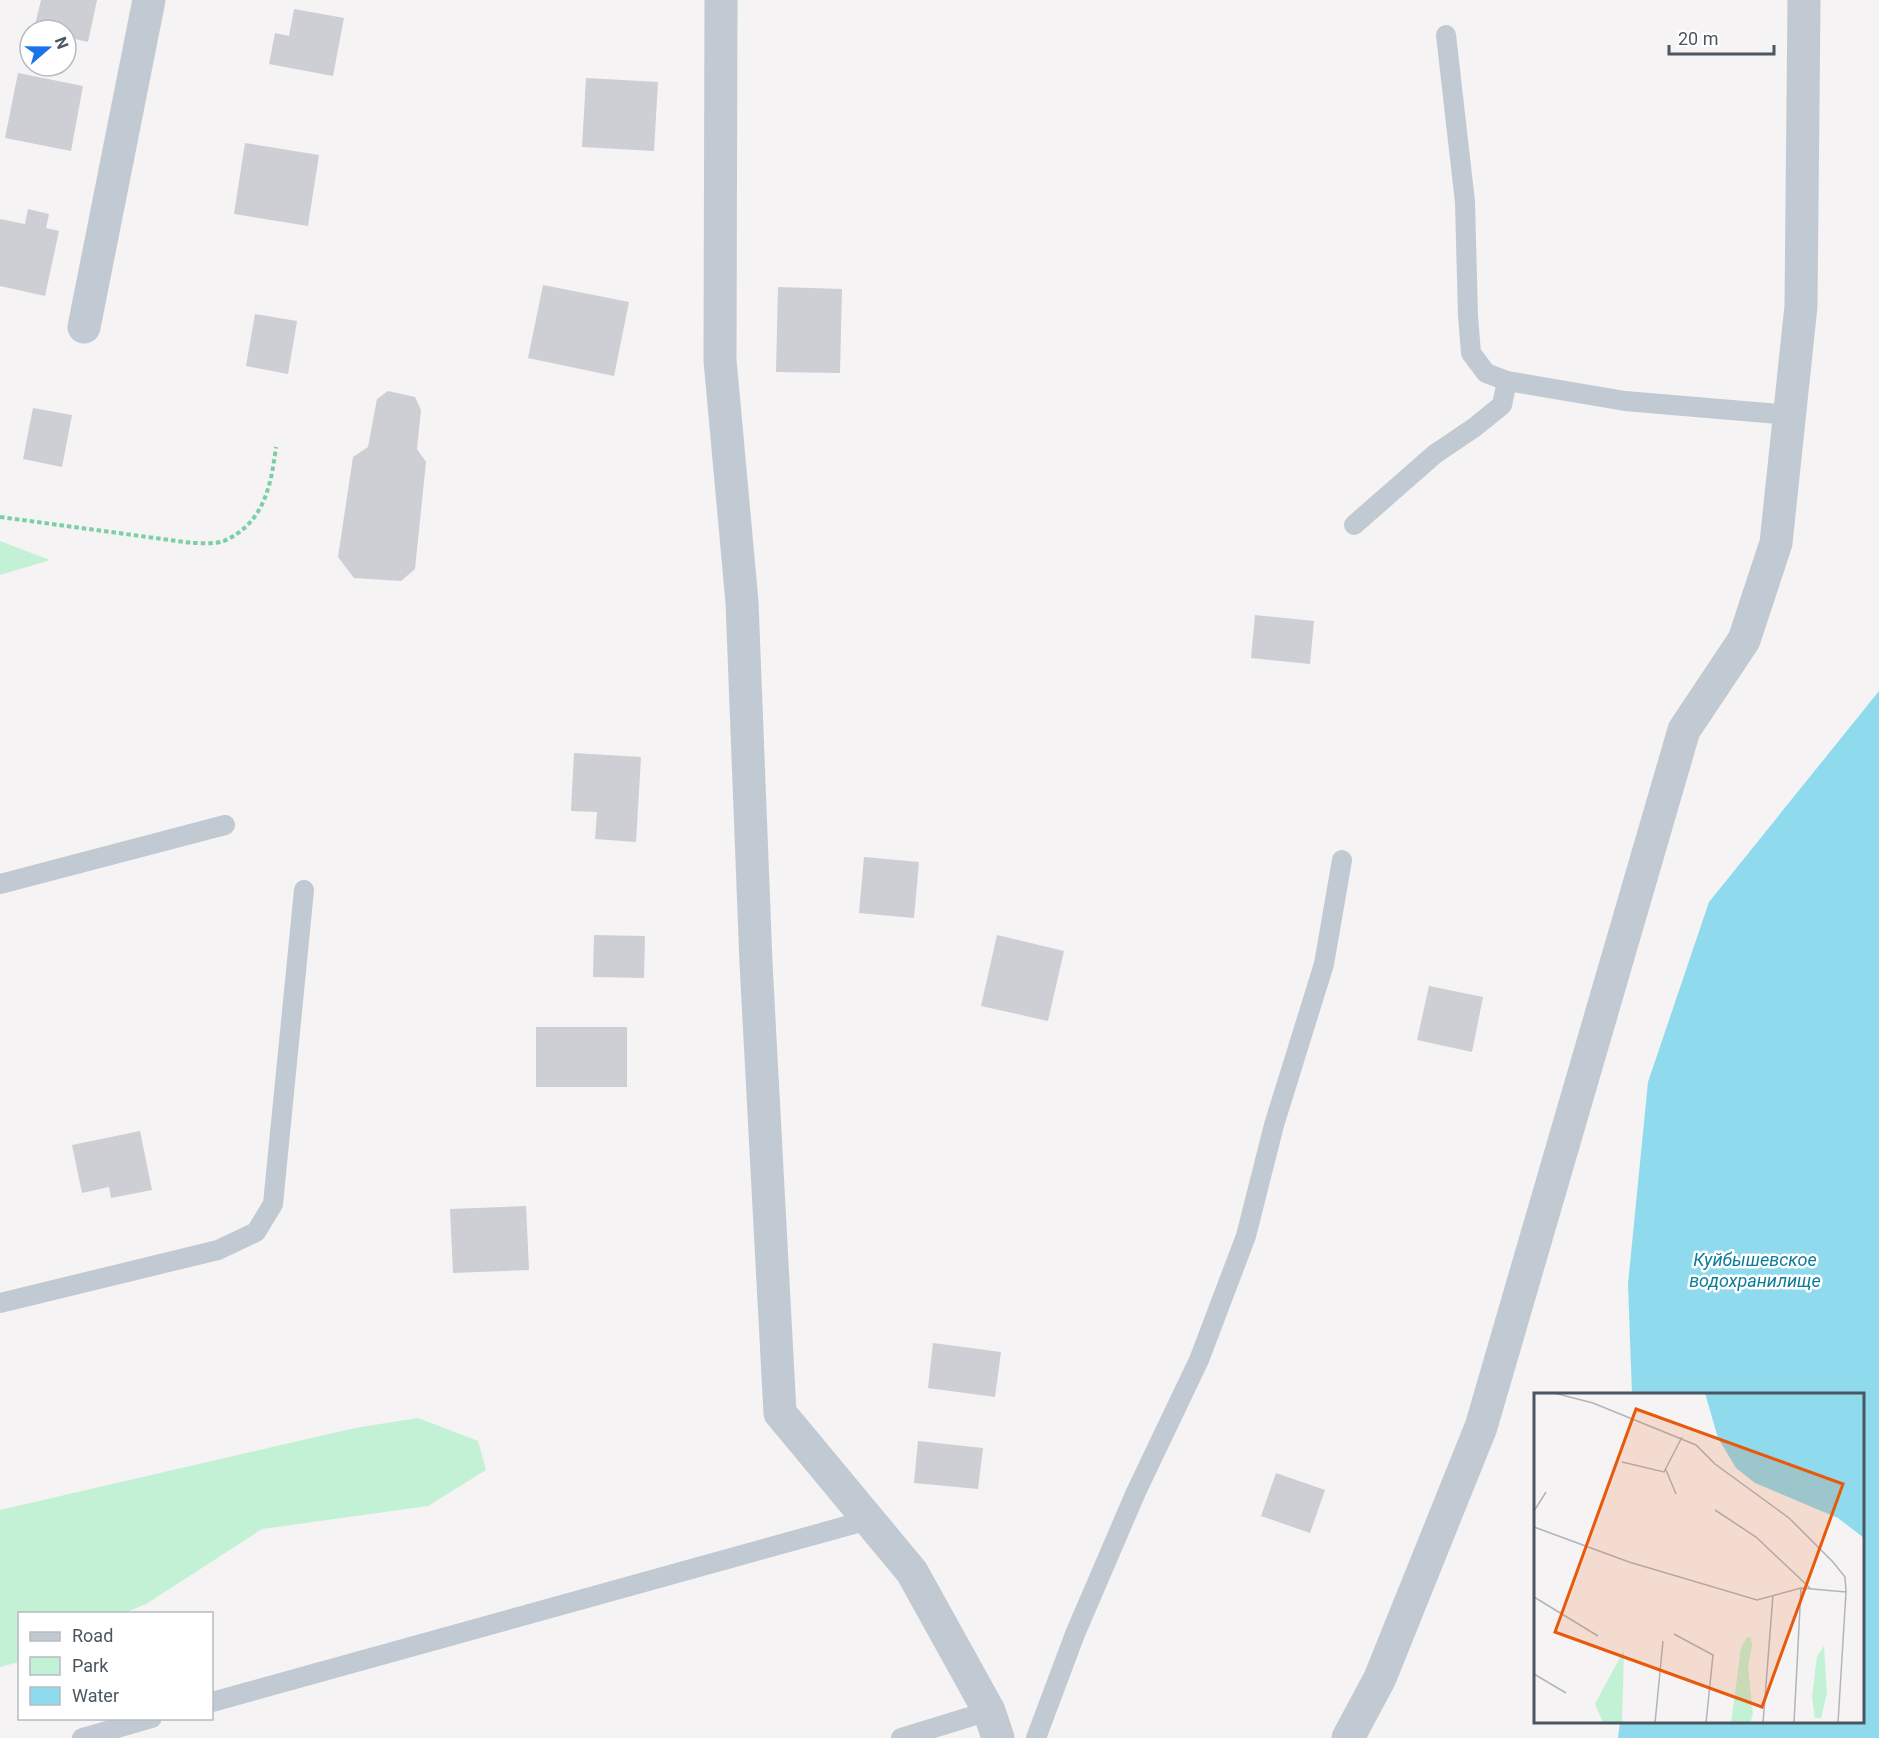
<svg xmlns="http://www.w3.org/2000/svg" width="1879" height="1738" font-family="Roboto,sans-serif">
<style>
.green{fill:#c3f1d5}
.water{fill:#90daee}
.building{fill:#cdcfd5}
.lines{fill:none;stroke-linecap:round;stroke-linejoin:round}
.path{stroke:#7ad0a6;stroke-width:4;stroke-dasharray:4.5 3;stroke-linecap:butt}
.lane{stroke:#c1cad2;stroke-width:20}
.street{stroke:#c1cad2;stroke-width:33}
.labels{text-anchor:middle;stroke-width:5;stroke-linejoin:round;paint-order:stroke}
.water-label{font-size:18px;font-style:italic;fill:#0c7c9b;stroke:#fff}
.inset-road{fill:none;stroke:#b1b4b9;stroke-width:1.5}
.view{fill:#e8590c;fill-opacity:0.15;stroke:#e8590c;stroke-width:3}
.inset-edge{fill:none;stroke:#4a5661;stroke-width:3}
</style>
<rect width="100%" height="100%" fill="#f5f3f3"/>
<g class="green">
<polygon points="0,541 50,560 0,575"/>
<polygon points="418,1418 478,1441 486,1470 428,1506 262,1529 146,1604 124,1613 20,1614 19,1662 0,1667 0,1510 355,1428"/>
</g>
<polygon class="water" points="1879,691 1879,1738 1618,1738 1620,1722 1862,1722 1862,1394 1632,1394 1628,1284 1648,1082 1709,902"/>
<g class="building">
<polygon points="41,0 97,0 88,42 66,37 66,30 34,29"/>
<polygon points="294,9 344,18 333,76 269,64 275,33 289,36"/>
<polygon points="18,73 83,86 71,151 5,138"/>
<polygon points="586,78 658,82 654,151 582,147"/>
<polygon points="245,143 319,155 308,226 234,214"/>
<polygon points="28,209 49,214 46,228 59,231 45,296 0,286 0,219 25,224"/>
<polygon points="543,285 629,302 614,376 528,358"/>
<polygon points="778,287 842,289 840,373 776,372"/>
<polygon points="255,314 297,321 288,374 246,366"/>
<polygon points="388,391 415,397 421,410 417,449 426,462 415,569 401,581 354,578 338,557 353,457 368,447 377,399"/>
<polygon points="33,408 72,415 62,467 23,459"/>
<polygon points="1255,615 1314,621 1310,664 1251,658"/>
<polygon points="574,753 641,757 636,842 595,839 597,812 571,811"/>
<polygon points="864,857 919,862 914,918 859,913"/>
<polygon points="594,935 645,936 644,978 593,977"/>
<polygon points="997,935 1064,951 1048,1021 981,1006"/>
<polygon points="1429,986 1483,997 1472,1052 1417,1040"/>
<rect x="536" y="1027" width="91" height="60"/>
<polygon points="140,1131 152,1190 111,1198 109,1187 82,1193 72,1145"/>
<polygon points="526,1206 529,1270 453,1273 450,1209"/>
<polygon points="933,1343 1001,1352 995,1397 928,1388"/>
<polygon points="918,1441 983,1448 978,1489 914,1483"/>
<polygon points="1276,1473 1325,1490 1310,1533 1261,1516"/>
</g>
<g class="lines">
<path class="path" d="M0,517L192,543C201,543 216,544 224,541C264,523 271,486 276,447"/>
<g class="lane">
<polyline points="1446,35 1465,202 1468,316 1471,353 1486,373 1507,381 1625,401 1790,415"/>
<polyline points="1354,525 1435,454 1475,427 1502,405 1507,381"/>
<polyline points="0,884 225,825"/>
<polyline points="0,1303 218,1250 256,1232 273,1204 304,890"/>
<polyline points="212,1702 868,1520"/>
<polyline points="82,1738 152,1718"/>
<polyline points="901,1738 989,1711"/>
<polyline points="1036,1738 1075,1634 1136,1492 1199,1360 1246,1236 1274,1125 1324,964 1342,860"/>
</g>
<g class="street">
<polyline points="721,0 720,360 742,602 756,963 780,1413 912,1572 989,1711 998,1738"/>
<polyline points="84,327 149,0"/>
<polyline points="1348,1738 1380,1678 1481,1427 1684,730 1744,640 1776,543 1801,306 1804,0"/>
</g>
</g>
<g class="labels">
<g class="water-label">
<text x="1755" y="1266">Куйбышевское<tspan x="1755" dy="21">водохранилище</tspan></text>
</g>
</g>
<g transform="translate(1534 1393)">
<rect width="330" height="330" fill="#f5f3f3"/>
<path d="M213,244L217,245L218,253L214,274L219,321L216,330H197L207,255ZM290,253L293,300L287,325H281L278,304L283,263ZM90,257L88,330H69L61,311Z" fill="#c3f1d5"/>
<path d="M171,0H330V145L304,125L221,90L202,75L184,45Z" fill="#90daee"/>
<path class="inset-road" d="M20,0L59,10L162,52L181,71L255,125L299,169L311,184L312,199L304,330M88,69L130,79L148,44M132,77L142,101M181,117L222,144L277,196M0,118L12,99M0,134L95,169L223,207L267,195L312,199M0,204L64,243M140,241L179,262L172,330M0,281L32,300M121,330L129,248M229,330L239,202M260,330L267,195"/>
<path class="view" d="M102,16L309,91L228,314L21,239Z"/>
<rect width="330" height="330" class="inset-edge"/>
</g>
<rect x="18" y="1612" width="195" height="108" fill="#ffffff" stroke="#b7bbc0" stroke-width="1.5"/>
<rect x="30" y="1632" width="30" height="9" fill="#c1cad2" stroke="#b7bbc0" stroke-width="1.5"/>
<text x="72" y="1642" font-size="18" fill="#4a5661">Road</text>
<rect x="30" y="1657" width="30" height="18" fill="#c3f1d5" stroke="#b7bbc0" stroke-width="1.5"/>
<text x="72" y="1672" font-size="18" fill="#4a5661">Park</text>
<rect x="30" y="1687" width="30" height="18" fill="#90daee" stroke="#b7bbc0" stroke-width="1.5"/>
<text x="72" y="1702" font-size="18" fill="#4a5661">Water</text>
<g transform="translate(48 48) rotate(70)"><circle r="28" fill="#ffffff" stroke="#b7bbc0" stroke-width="1.5"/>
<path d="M0-4.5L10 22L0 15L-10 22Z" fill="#1a73e8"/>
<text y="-9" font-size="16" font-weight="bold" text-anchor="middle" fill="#4a5661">N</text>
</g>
<path d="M1669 45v9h105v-9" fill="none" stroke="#4a5661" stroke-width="3"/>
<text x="1678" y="45" font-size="18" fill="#4a5661" stroke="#ffffff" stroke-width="4.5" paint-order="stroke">20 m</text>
</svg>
